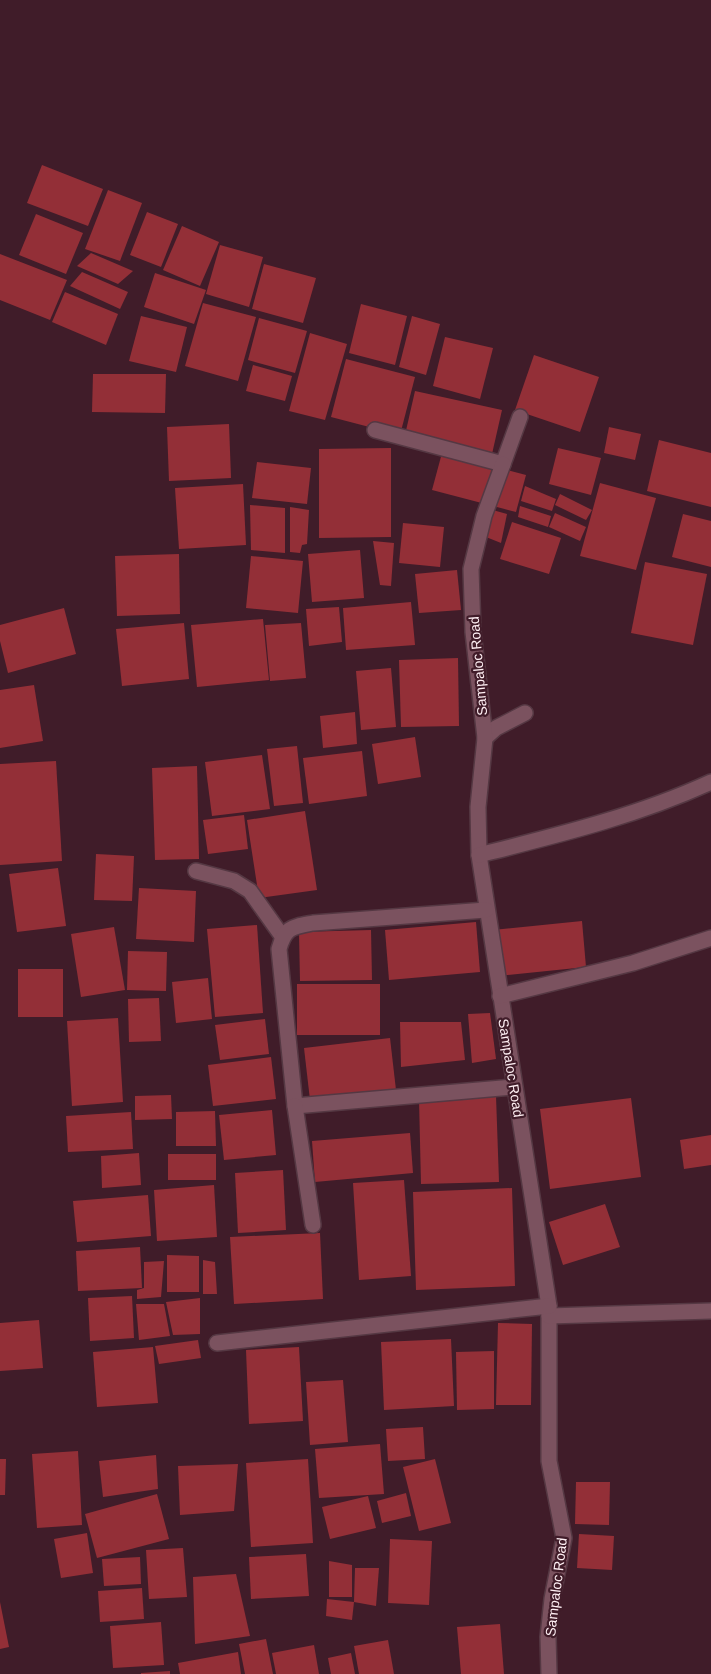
<svg xmlns="http://www.w3.org/2000/svg" width="711" height="1674" font-family="Arial,sans-serif">
<style>
.building{fill:#932f37}
.lines{fill:none;stroke-linecap:round;stroke-linejoin:round}
.service-casing{stroke:#553843;stroke-width:18}
.minor-casing{stroke:#553843;stroke-width:18}
.service{stroke:#7b525f;stroke-width:15}
.minor{stroke:#7b525f;stroke-width:15}
.labels{text-anchor:middle;stroke-width:4.5;stroke-linejoin:round;paint-order:stroke}
.street-label{font-size:14px;fill:#feeff3;stroke:#401c29}
</style>
<rect width="100%" height="100%" fill="#401c29"/>
<g class="building">
<polygon points="42,165 103,189 88,226 27,203"/>
<polygon points="108,190 142,203 120,261 85,249"/>
<polygon points="147,212 178,224 161,267 130,255"/>
<polygon points="36,214 83,233 66,274 19,255"/>
<polygon points="182,226 219,242 200,286 163,270"/>
<polygon points="220,245 263,257 249,307 206,294"/>
<polygon points="91,253 133,271 118,284 77,266"/>
<polygon points="0,254 67,280 50,320 0,300"/>
<polygon points="264,264 316,278 303,323 252,309"/>
<polygon points="82,272 128,292 120,309 70,286"/>
<polygon points="155,273 206,290 194,324 144,307"/>
<polygon points="65,292 118,314 106,345 52,322"/>
<polygon points="203,303 256,317 238,381 185,366"/>
<polygon points="361,304 407,316 395,365 349,353"/>
<polygon points="141,316 187,327 176,372 129,361"/>
<polygon points="412,316 440,324 426,375 399,367"/>
<polygon points="259,318 307,331 295,373 248,360"/>
<polygon points="310,333 347,344 325,420 289,411"/>
<polygon points="445,337 493,348 480,399 433,386"/>
<polygon points="534,355 599,377 580,432 515,410"/>
<polygon points="346,359 415,377 400,435 331,417"/>
<polygon points="253,365 292,376 285,401 246,391"/>
<polygon points="93,374 166,374 165,413 92,412"/>
<polygon points="415,391 502,410 492,454 405,435"/>
<polygon points="229,424 231,478 169,481 167,427"/>
<polygon points="609,427 641,434 635,460 604,453"/>
<polygon points="659,440 711,453 711,507 647,491"/>
<polygon points="391,448 391,537 319,538 319,449"/>
<polygon points="558,448 601,458 591,495 549,484"/>
<polygon points="442,453 526,475 516,512 432,490"/>
<polygon points="257,462 311,468 307,504 252,498"/>
<polygon points="600,483 656,498 636,570 580,556"/>
<polygon points="243,484 246,545 179,549 175,488"/>
<polygon points="525,486 556,499 552,511 521,501"/>
<polygon points="560,494 592,510 586,520 555,505"/>
<polygon points="250,505 285,508 285,553 251,550"/>
<polygon points="520,506 551,516 548,527 518,517"/>
<polygon points="290,507 309,510 307,544 302,545 300,553 290,552"/>
<polygon points="482,507 507,514 501,543 486,537"/>
<polygon points="555,513 586,527 580,541 549,527"/>
<polygon points="683,514 711,521 711,567 672,557"/>
<polygon points="512,522 561,538 549,574 500,559"/>
<polygon points="403,523 444,527 440,567 399,563"/>
<polygon points="373,541 394,543 391,586 380,585"/>
<polygon points="360,550 364,598 312,602 308,554"/>
<polygon points="179,554 180,614 117,616 115,556"/>
<polygon points="251,556 303,561 298,613 246,608"/>
<polygon points="645,562 707,574 693,645 631,633"/>
<polygon points="457,570 461,610 419,613 415,574"/>
<polygon points="411,602 415,645 346,650 343,608"/>
<polygon points="339,607 342,642 309,646 306,609"/>
<polygon points="64,608 76,654 8,673 0,641 0,625"/>
<polygon points="263,619 269,680 197,687 191,625"/>
<polygon points="184,623 189,679 122,686 116,629"/>
<polygon points="301,623 306,678 270,681 265,625"/>
<polygon points="458,658 459,726 401,727 399,660"/>
<polygon points="391,668 396,727 361,730 356,671"/>
<polygon points="34,685 43,741 0,748 0,690"/>
<polygon points="355,712 357,744 323,748 320,716"/>
<polygon points="415,737 421,777 378,784 372,744"/>
<polygon points="297,746 303,803 274,806 267,749"/>
<polygon points="362,751 367,796 309,804 303,758"/>
<polygon points="262,755 270,809 212,816 205,762"/>
<polygon points="56,761 62,861 0,865 0,764"/>
<polygon points="197,766 199,859 155,860 152,768"/>
<polygon points="305,811 317,890 259,898 247,820"/>
<polygon points="244,815 248,849 208,854 203,820"/>
<polygon points="96,854 134,856 132,901 94,900"/>
<polygon points="58,868 66,926 17,932 9,874"/>
<polygon points="139,888 196,891 194,942 136,939"/>
<polygon points="582,921 586,967 498,976 493,930"/>
<polygon points="476,922 480,972 389,980 385,930"/>
<polygon points="257,925 263,1013 215,1017 207,929"/>
<polygon points="114,927 125,990 81,997 71,934"/>
<polygon points="371,930 372,980 300,981 299,932"/>
<polygon points="128,951 167,952 166,991 127,990"/>
<rect x="18" y="969" width="45" height="48"/>
<polygon points="208,978 212,1019 176,1023 172,982"/>
<rect x="297" y="984" width="83" height="51"/>
<polygon points="159,998 161,1041 129,1042 128,999"/>
<polygon points="490,1013 496,1059 472,1063 468,1014"/>
<polygon points="118,1018 123,1102 72,1106 67,1021"/>
<polygon points="265,1019 269,1054 220,1060 215,1025"/>
<polygon points="400,1022 461,1022 465,1060 401,1067"/>
<polygon points="390,1038 396,1090 310,1100 304,1048"/>
<polygon points="271,1057 276,1099 213,1106 208,1065"/>
<polygon points="171,1095 172,1119 135,1120 135,1096"/>
<polygon points="496,1096 499,1182 421,1184 419,1099"/>
<polygon points="631,1098 641,1177 550,1189 540,1109"/>
<polygon points="272,1110 276,1155 224,1160 219,1115"/>
<polygon points="215,1111 216,1146 176,1146 176,1112"/>
<polygon points="131,1112 133,1149 68,1152 66,1116"/>
<polygon points="410,1133 413,1173 315,1182 312,1141"/>
<polygon points="711,1135 711,1165 684,1169 680,1140"/>
<polygon points="139,1153 141,1185 102,1188 101,1156"/>
<rect x="168" y="1154" width="48" height="26"/>
<polygon points="283,1170 286,1230 238,1233 235,1173"/>
<polygon points="404,1180 411,1276 359,1280 353,1183"/>
<polygon points="214,1185 217,1237 157,1241 154,1190"/>
<polygon points="512,1188 515,1286 416,1290 413,1192"/>
<polygon points="148,1195 151,1236 77,1242 73,1201"/>
<polygon points="605,1204 620,1247 563,1265 549,1222"/>
<polygon points="320,1233 323,1299 234,1304 230,1237"/>
<polygon points="140,1247 142,1288 78,1291 76,1251"/>
<polygon points="167,1255 199,1256 199,1292 167,1292"/>
<polygon points="203,1260 215,1262 217,1294 203,1294"/>
<polygon points="164,1261 161,1297 137,1299 137,1290 144,1288 144,1262"/>
<polygon points="132,1296 134,1338 90,1341 88,1298"/>
<polygon points="200,1298 200,1334 173,1335 166,1302"/>
<polygon points="136,1304 164,1304 170,1336 139,1340"/>
<polygon points="39,1320 43,1368 0,1371 0,1323"/>
<polygon points="498,1323 532,1324 531,1405 496,1405"/>
<polygon points="451,1339 454,1406 384,1410 381,1342"/>
<polygon points="198,1340 201,1358 159,1364 155,1346"/>
<polygon points="153,1347 158,1403 97,1407 93,1352"/>
<polygon points="299,1347 303,1421 249,1424 246,1350"/>
<polygon points="494,1351 494,1409 457,1410 456,1352"/>
<polygon points="343,1380 348,1442 310,1445 306,1382"/>
<polygon points="423,1427 425,1459 388,1461 386,1429"/>
<polygon points="380,1444 384,1494 319,1498 315,1449"/>
<polygon points="78,1451 82,1525 37,1528 32,1454"/>
<polygon points="156,1455 158,1489 103,1497 99,1461"/>
<polygon points="0,1459 6,1459 5,1495 0,1495"/>
<polygon points="308,1459 313,1543 251,1547 246,1463"/>
<polygon points="435,1459 451,1523 419,1531 403,1467"/>
<polygon points="238,1464 234,1511 180,1515 178,1466"/>
<polygon points="576,1482 610,1482 609,1525 575,1524"/>
<polygon points="406,1493 411,1516 382,1523 377,1501"/>
<polygon points="157,1494 169,1539 97,1558 85,1514"/>
<polygon points="368,1496 376,1528 330,1539 322,1507"/>
<polygon points="87,1533 93,1573 61,1578 54,1539"/>
<polygon points="579,1534 614,1536 612,1570 577,1568"/>
<polygon points="390,1539 432,1541 429,1605 388,1603"/>
<polygon points="183,1548 187,1597 149,1599 146,1550"/>
<polygon points="306,1554 309,1596 251,1599 249,1557"/>
<polygon points="140,1557 141,1584 104,1586 102,1559"/>
<polygon points="329,1561 352,1565 352,1597 329,1597"/>
<polygon points="355,1568 379,1568 376,1606 354,1602"/>
<polygon points="236,1574 250,1636 195,1644 193,1577"/>
<polygon points="142,1588 144,1619 100,1622 98,1591"/>
<polygon points="327,1599 354,1602 352,1620 326,1616"/>
<polygon points="0,1602 9,1647 0,1649"/>
<polygon points="161,1622 164,1665 113,1668 110,1626"/>
<polygon points="500,1624 504,1674 461,1674 457,1627"/>
<polygon points="266,1639 273,1674 245,1674 239,1644"/>
<polygon points="388,1640 394,1674 359,1674 354,1646"/>
<polygon points="314,1645 319,1674 276,1674 272,1653"/>
<polygon points="238,1652 241,1674 180,1674 178,1663"/>
<polygon points="351,1653 355,1674 331,1674 328,1658"/>
<polygon points="170,1671 170,1674 141,1674 141,1673"/>
</g>
<g class="lines">
<g class="service-casing">
<polyline id="service" points="485,738 496,728 525,713"/>
</g>
<g class="minor-casing">
<g id="minor">
<polyline points="375,430 503,464 520,417"/>
<polyline points="503,464 484,516 471,569 473,632 485,738 478,807 479,855 549,1306 549,1461 564,1538 552,1599 548,1637 549,1674"/>
<path d="M479,855C558,835 637,816 711,782"/>
<polyline points="196,871 234,881 250,891 282,936"/>
<path d="M486,910L313,923C292,927 285,927 279,949L295,1106L513,1087"/>
<polyline points="500,996 633,963 711,938"/>
<polyline points="295,1106 313,1225"/>
<polyline points="549,1316 711,1311"/>
<polyline points="217,1343 549,1306"/>
</g>
</g>
<use href="#service" class="service"/>
<use href="#minor" class="minor"/>
</g>
<g class="labels">
<g class="street-label">
<text transform="translate(478 666) rotate(-95)" y="5">Sampaloc Road</text>
<text transform="translate(511 1068) rotate(81)" y="5">Sampaloc Road</text>
<text transform="translate(556 1587) rotate(-83)" y="5">Sampaloc Road</text>
</g>
</g>
</svg>
